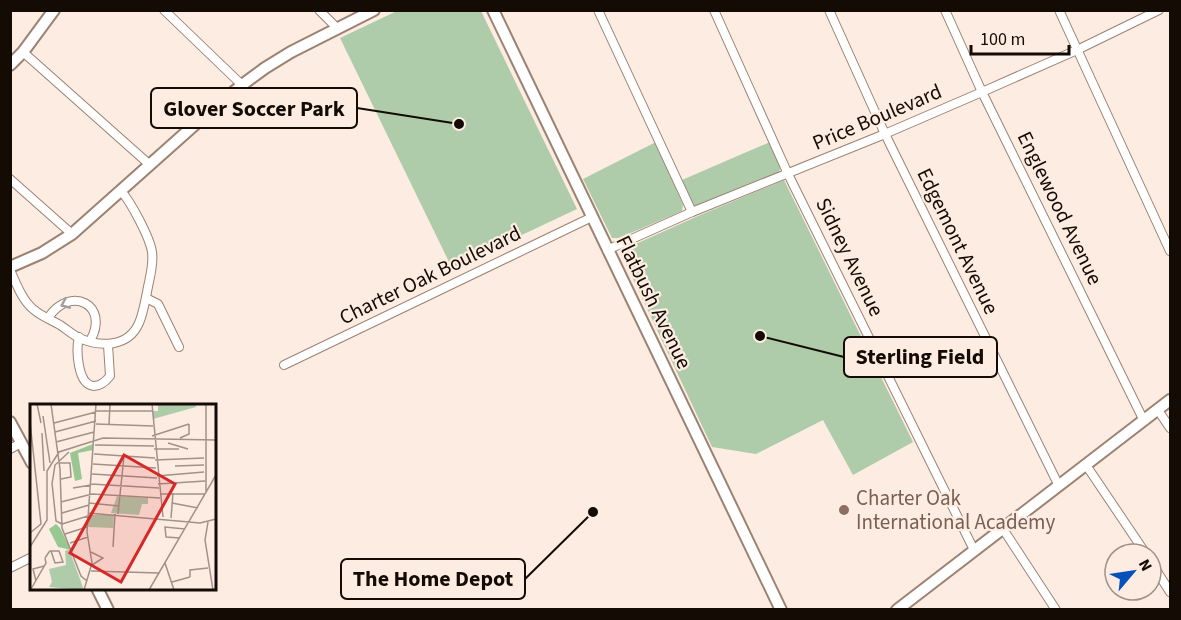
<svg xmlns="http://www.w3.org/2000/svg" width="1181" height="620" font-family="'Source Sans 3',sans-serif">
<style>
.green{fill:#aecbaa}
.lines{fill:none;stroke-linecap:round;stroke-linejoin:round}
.street-casing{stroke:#9c8271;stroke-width:10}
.secondary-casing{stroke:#9c8271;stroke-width:14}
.street{stroke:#fff;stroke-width:8}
.secondary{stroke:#fff;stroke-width:10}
.oneway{stroke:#a19d9b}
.education-dot{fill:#8d6e63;stroke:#fdece1;stroke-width:2}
.labels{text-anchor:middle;stroke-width:4.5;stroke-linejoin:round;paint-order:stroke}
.street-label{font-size:21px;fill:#140b05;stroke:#fdece1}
.education-label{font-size:21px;fill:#785e54;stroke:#fdece1;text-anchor:start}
.inset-road{fill:none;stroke:#a09289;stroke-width:1.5}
.view{fill:#d62828;fill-opacity:0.15;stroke:#d62828;stroke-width:3}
.inset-edge{fill:none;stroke:#140b05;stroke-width:3}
.leader{fill:none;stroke:#140b05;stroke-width:2}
.callout-dot{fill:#140b05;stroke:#fdece1;stroke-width:2}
.callout{fill:#fdece1;stroke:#140b05;stroke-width:2}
.callout-label{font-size:22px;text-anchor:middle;font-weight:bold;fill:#140b05}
</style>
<rect width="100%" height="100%" fill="#fdece1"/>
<g class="green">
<polygon points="399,10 481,11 577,209 452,268 340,38"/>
<polygon points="656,142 683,205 682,211 619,238 612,238 583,179"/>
<polygon points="770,142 781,166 778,174 699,207 693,205 682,180"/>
<polygon points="784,180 913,442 853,475 823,420 756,454 712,447 620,251 698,216"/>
</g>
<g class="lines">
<g class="street-casing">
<g id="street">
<polyline points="164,10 242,85"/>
<polyline points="319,10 338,29"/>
<polyline points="598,10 692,212"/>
<polyline points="714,10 788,174 974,550"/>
<polyline points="829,10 885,134 1059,486"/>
<polyline points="945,10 982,92 1144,421"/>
<polyline points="1059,10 1170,251"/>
<polyline points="23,52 150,165"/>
<polyline points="10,179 72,234"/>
<polyline points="607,250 692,212 880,136 982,92 1077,50 1159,10"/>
<path d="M10,270C16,283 22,300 33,309C41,316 51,320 60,325C66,329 73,335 79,338C100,347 128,348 139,323C143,314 145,302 147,292C149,280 154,265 152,252C150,238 131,202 121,191"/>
<polyline points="146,298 158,304 179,347"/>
<path d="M48,318C70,284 111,305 90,341"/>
<path d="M79,337C76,349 77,385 94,386C101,386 106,381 110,376L108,345"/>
<polyline points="284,365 592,217"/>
<polyline points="1158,410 1170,428"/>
<polyline points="10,449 21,443"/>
<polyline points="1086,465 1146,554"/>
<polyline points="1003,529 1056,610"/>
<polyline points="1151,562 1170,592"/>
<polyline points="10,568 32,557"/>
</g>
</g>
<g class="secondary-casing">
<g id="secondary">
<polyline points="493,10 781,610"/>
<polyline points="10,65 23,52 54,10"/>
<polyline points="10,267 42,253 72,234 200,120 242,85 265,68 291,52 374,10"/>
<polyline points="10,422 32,463"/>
<polyline points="97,588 108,610"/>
<polyline points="897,610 1170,400"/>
</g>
</g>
<use href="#street" class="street"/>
<use href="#secondary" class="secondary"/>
</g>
<defs><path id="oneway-chevron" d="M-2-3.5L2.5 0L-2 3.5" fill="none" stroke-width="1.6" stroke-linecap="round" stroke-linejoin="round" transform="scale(1.5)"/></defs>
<use class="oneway" href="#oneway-chevron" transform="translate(65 304) rotate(157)"/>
<circle class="education-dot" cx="844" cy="510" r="6"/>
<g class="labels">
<g class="street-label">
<text transform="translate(877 117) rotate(-23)" y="7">Price Boulevard</text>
<text transform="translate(1060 208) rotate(64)" y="7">Englewood Avenue</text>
<text transform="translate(958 241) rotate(64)" y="7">Edgemont Avenue</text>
<text transform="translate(850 257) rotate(64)" y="7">Sidney Avenue</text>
<text transform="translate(430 275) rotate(-26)" y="7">Charter Oak Boulevard</text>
<text transform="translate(654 302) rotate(64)" y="7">Flatbush Avenue</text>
</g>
<g class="education-label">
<text x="856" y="505">Charter Oak<tspan x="856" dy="24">International Academy</tspan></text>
</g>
</g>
<g transform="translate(30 404)">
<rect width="186" height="186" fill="#fdece1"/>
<path d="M122,0H166V3L123,15V7H128V2ZM87,92L118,94V100H112L109,111L81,109ZM59,111H84L83,124L58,123ZM39,145L54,186L19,183L22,178L19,165L36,161L35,147Z" fill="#aecbaa"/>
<path d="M63,40V46L48,49L52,75L45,77L40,49ZM26,120L30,124L41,146L28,143L19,125Z" fill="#99c792"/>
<path class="inset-road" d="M7,0L11,19M21,0L30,65L32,124L51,172L57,177M122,0L133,113M66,7H122M13,12L20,59M0,18L11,120L0,129M24,19L66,8M66,20L123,22M79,21L80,0M25,28L66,17M12,29L14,67M122,32L159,20M150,34L159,30V20M26,38L64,28M138,39L158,45M65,41L124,42M124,45H149M64,50L125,54M125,56L174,54M30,59H40L41,73L31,75M63,60L126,64M145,62L174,61M62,70L127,74M127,72L174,68M22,79L26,117L32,120M22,80L25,61L39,48M61,80L129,84M128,80L175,77M43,84L61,81M176,89V0M130,90H175M31,98L62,90L130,94M59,99L89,102M142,99L168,104M32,109L59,101M58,109L170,119L186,115M88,110L94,52M141,114L143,89M178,118L175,136L183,186M32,120L58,112M35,130L57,123M150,134L136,133L135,123L155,125M40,139L58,133M0,143L17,116V67L29,48L73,34L186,36M83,143L85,110M61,148L73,154L62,161M15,154L19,148L20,147H29L33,158L25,159L21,147M135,159L144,186M61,167L129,169M160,173V166L178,164M6,177L3,165L14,162M142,178L160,173M1,185L16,159L15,154M54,186L62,159L57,128L66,0M119,186L186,71"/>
<path class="view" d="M94,51L145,80L91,178L40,149Z"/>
<rect width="186" height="186" class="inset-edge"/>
</g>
<path class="leader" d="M459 124L357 108M760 336L844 357M593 512L525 579"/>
<g class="callout-dot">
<circle cx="459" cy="124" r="6"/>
<circle cx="760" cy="336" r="6"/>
<circle cx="593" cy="512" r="6"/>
</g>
<g class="callout">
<rect x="151" y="88" width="206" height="40" rx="6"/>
<rect x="844" y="337" width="153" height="40" rx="6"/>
<rect x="341" y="559" width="184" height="40" rx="6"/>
</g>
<g class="callout-label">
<text x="254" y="116">Glover Soccer Park</text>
<text x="920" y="364">Sterling Field</text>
<text x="433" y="586">The Home Depot</text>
</g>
<rect width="1181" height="620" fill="none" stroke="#140b05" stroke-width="24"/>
<g transform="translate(1133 572) rotate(61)"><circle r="28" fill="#fdece1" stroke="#a09289" stroke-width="1.5"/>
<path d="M0-4.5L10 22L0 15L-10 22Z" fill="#0551bb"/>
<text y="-9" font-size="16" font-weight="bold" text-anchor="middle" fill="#140b05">N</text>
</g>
<path d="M971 45v9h98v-9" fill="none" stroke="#140b05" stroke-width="3"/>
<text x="980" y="45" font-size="18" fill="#140b05" stroke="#fdece1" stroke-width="4.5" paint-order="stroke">100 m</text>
</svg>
